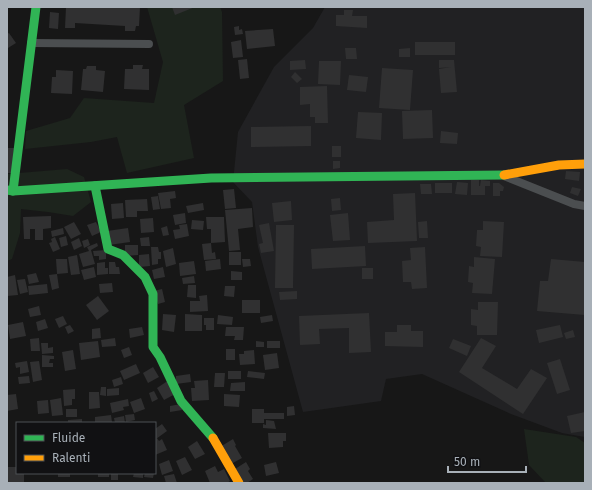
<svg xmlns="http://www.w3.org/2000/svg" width="592" height="490" font-family="'Fira Sans',sans-serif">
<style>
.built{fill:#212123}
.green{fill:#1d241d}
.building{fill:#303031}
.lines{fill:none;stroke-linecap:round;stroke-linejoin:round}
.street{stroke:#4b4e50;stroke-width:8}
.fast{stroke:#30b455;stroke-width:9}
.slow{stroke:#ff9f0a;stroke-width:9}
</style>
<rect width="100%" height="100%" fill="#171717"/>
<polygon class="built" points="325,7 585,7 585,437 562,433 511,414 422,374 386,379 381,401 303,412 258,247 252,202 233,182 238,132 274,67 313,28"/>
<g class="green">
<polygon points="147,7 220,7 222,12 223,81 184,105 194,158 127,173 117,137 91,142 25,149 26,131 70,118 84,98 154,103 163,62"/>
<polygon points="67,169 84,177 91,202 73,216 48,212 21,209 20,233 12,259 7,261 7,174"/>
<polygon points="524,429 576,437 585,443 585,483 546,483 529,465"/>
</g>
<g class="building">
<polygon points="66,7 140,7 139,26 136,26 135,31 125,31 125,26 75,23 75,28 65,28"/>
<polygon points="172,7 195,7 175,15"/>
<polygon points="344,10 353,10 352,16 367,16 367,28 336,26 336,15 344,15"/>
<polygon points="50,12 59,13 58,29 49,28"/>
<polygon points="239,26 239,30 242,29 243,34 235,35 234,27"/>
<polygon points="273,29 275,46 247,49 245,31"/>
<polygon points="9,33 16,43 8,48 7,47 7,34"/>
<polygon points="241,40 243,57 233,58 231,42"/>
<rect x="415" y="42" width="40" height="13"/>
<polygon points="345,48 356,48 357,59 346,59"/>
<polygon points="410,48 410,57 399,57 399,49"/>
<polygon points="247,59 249,78 240,79 238,60"/>
<polygon points="305,60 306,69 290,70 290,61"/>
<polygon points="439,60 454,60 457,92 441,93 439,69 451,67 439,68"/>
<polygon points="319,61 341,61 340,85 318,84"/>
<polygon points="133,65 143,65 142,69 149,69 149,90 124,89 125,69 133,69"/>
<polygon points="87,66 96,66 96,70 105,71 103,92 81,90 83,69 86,69"/>
<polygon points="382,68 413,70 410,110 379,108"/>
<polygon points="56,70 73,71 72,94 51,93 52,77 56,77"/>
<polygon points="295,72 302,79 297,83 291,77"/>
<polygon points="349,75 368,77 366,92 347,90"/>
<polygon points="327,86 328,123 315,123 315,117 310,117 310,104 300,105 300,87"/>
<polygon points="432,110 433,138 403,139 402,111"/>
<polygon points="358,112 382,113 381,140 356,138"/>
<polygon points="311,126 311,146 251,147 251,127"/>
<polygon points="441,131 458,133 457,144 440,143"/>
<rect x="332" y="146" width="9" height="11"/>
<polygon points="7,148 14,148 12,173 7,173"/>
<polygon points="333,161 340,161 340,168 333,169"/>
<polygon points="566,171 580,172 579,181 565,179"/>
<polygon points="471,180 479,180 479,186 485,186 485,195 471,195"/>
<polygon points="481,180 490,181 490,186 480,186"/>
<polygon points="457,182 468,183 467,195 455,194"/>
<rect x="435" y="183" width="17" height="10"/>
<polygon points="493,183 499,183 504,187 503,191 500,191 500,196 493,196"/>
<polygon points="420,184 431,184 432,194 421,194"/>
<polygon points="572,187 581,189 578,196 570,193"/>
<polygon points="234,189 236,208 225,209 223,190"/>
<polygon points="175,191 176,198 170,199 171,208 161,209 158,193"/>
<polygon points="415,193 417,241 368,243 367,222 394,220 393,194"/>
<polygon points="158,196 160,209 153,210 151,197"/>
<polygon points="340,198 341,210 332,211 331,199"/>
<polygon points="147,199 148,211 137,211 137,217 126,217 125,200"/>
<polygon points="291,201 292,220 274,222 272,203"/>
<polygon points="123,203 124,218 112,219 111,204"/>
<polygon points="203,203 204,210 188,213 186,206"/>
<polygon points="252,208 253,227 238,229 240,250 229,251 225,210"/>
<polygon points="185,213 186,223 175,225 173,215"/>
<polygon points="348,213 350,240 333,241 330,215"/>
<polygon points="51,216 51,228 43,229 43,240 35,240 35,229 30,229 30,239 24,239 23,217"/>
<polygon points="206,217 224,217 225,242 211,243 211,229 207,229"/>
<polygon points="153,218 154,232 141,233 140,219"/>
<polygon points="192,220 204,221 203,230 191,229"/>
<polygon points="427,221 428,238 419,238 418,222"/>
<polygon points="483,221 504,222 502,257 480,256 481,247 476,246 477,230 483,230"/>
<polygon points="74,222 81,234 71,239 64,227"/>
<polygon points="96,222 101,232 92,236 87,225"/>
<polygon points="269,223 274,251 261,253 259,244 263,243 259,225"/>
<polygon points="187,224 189,236 175,239 173,230 180,229 179,225"/>
<polygon points="276,225 294,225 293,288 275,288"/>
<polygon points="167,226 169,235 163,236 161,228"/>
<polygon points="63,228 64,234 52,237 51,231"/>
<polygon points="128,228 130,242 109,245 107,231"/>
<polygon points="66,236 68,245 61,247 59,238"/>
<polygon points="55,237 60,249 53,252 49,243 52,242 51,239"/>
<polygon points="149,237 150,246 141,246 140,238"/>
<polygon points="79,238 82,246 74,250 71,242"/>
<polygon points="88,239 90,245 84,248 82,241"/>
<polygon points="97,243 98,246 91,250 95,264 83,267 79,254 89,251 87,247"/>
<polygon points="211,243 212,253 215,252 216,259 204,260 202,244"/>
<polygon points="125,245 138,245 138,255 125,256"/>
<polygon points="365,246 366,266 312,269 311,249"/>
<polygon points="151,247 158,247 159,252 161,252 161,259 158,259 158,264 152,265"/>
<polygon points="425,247 427,288 412,289 411,282 403,282 402,261 411,260 410,248"/>
<polygon points="173,248 176,264 166,267 163,251"/>
<polygon points="106,250 106,259 99,260 99,256 94,256 93,251"/>
<rect x="229" y="252" width="12" height="13"/>
<polygon points="149,254 150,266 139,267 139,255"/>
<polygon points="77,255 80,274 71,275 68,257"/>
<polygon points="474,257 495,259 492,294 472,293 473,283 468,282 469,266 474,267"/>
<polygon points="56,259 67,259 68,273 57,274"/>
<polygon points="220,259 221,269 206,271 205,261"/>
<polygon points="242,259 250,259 251,266 243,267"/>
<polygon points="551,259 585,262 585,315 537,311 540,281 548,281"/>
<polygon points="194,261 196,274 180,276 179,263"/>
<polygon points="105,262 105,268 108,268 108,274 97,275 97,263"/>
<polygon points="109,262 115,262 116,267 119,267 120,274 109,274"/>
<polygon points="94,267 96,277 84,280 81,270"/>
<polygon points="163,267 165,277 154,279 152,270"/>
<rect x="362" y="268" width="11" height="11"/>
<polygon points="231,271 242,272 242,280 231,280"/>
<polygon points="36,273 39,282 29,284 27,275"/>
<polygon points="57,274 59,288 52,290 49,275"/>
<polygon points="15,275 18,295 7,296 7,277"/>
<polygon points="194,276 195,283 183,284 182,278"/>
<polygon points="25,279 28,292 20,294 17,280"/>
<polygon points="112,283 113,292 100,293 99,284"/>
<polygon points="47,284 48,293 29,295 28,286"/>
<polygon points="188,285 196,285 196,298 187,297"/>
<polygon points="225,286 235,286 234,297 224,296"/>
<polygon points="162,289 165,302 158,304 154,291"/>
<polygon points="297,291 297,299 280,300 279,292"/>
<polygon points="207,295 208,311 190,312 190,301 200,301 199,296"/>
<polygon points="98,296 109,311 97,320 86,305"/>
<rect x="242" y="300" width="18" height="13"/>
<polygon points="478,302 498,302 497,335 477,335 477,326 471,325 471,309 478,310"/>
<polygon points="39,306 41,315 30,317 28,309"/>
<polygon points="369,313 371,352 349,353 349,328 319,329 320,344 300,345 299,316"/>
<polygon points="163,314 176,315 174,332 162,330"/>
<polygon points="185,314 202,315 202,331 185,331"/>
<polygon points="218,315 233,317 232,325 217,324"/>
<polygon points="272,315 273,321 261,323 260,317"/>
<polygon points="63,316 67,324 59,328 55,319"/>
<polygon points="204,318 214,318 214,330 206,330 206,325 204,325"/>
<polygon points="45,319 48,328 38,331 36,322"/>
<polygon points="23,322 26,336 10,339 8,325"/>
<polygon points="70,325 74,331 68,334 65,327"/>
<polygon points="397,325 411,325 411,331 423,331 423,347 385,346 385,332 397,332"/>
<polygon points="560,325 563,337 539,343 536,330"/>
<polygon points="142,327 144,335 130,338 129,329"/>
<polygon points="226,327 244,327 243,340 234,340 235,336 225,336"/>
<polygon points="100,328 101,338 92,339 92,329"/>
<polygon points="573,330 575,337 566,339 564,333"/>
<polygon points="39,338 40,351 31,351 30,339"/>
<polygon points="115,338 116,346 102,347 101,340"/>
<polygon points="481,338 496,346 482,368 517,389 531,369 547,378 523,414 459,372"/>
<polygon points="453,339 471,346 467,356 449,348"/>
<polygon points="98,341 100,357 81,360 79,343"/>
<polygon points="256,341 264,342 264,347 256,347"/>
<rect x="267" y="341" width="13" height="7"/>
<polygon points="41,343 48,343 48,348 53,347 53,353 42,354"/>
<polygon points="129,347 132,355 124,358 121,350"/>
<rect x="226" y="349" width="9" height="11"/>
<polygon points="73,350 76,369 65,371 62,352"/>
<polygon points="254,350 255,364 240,365 239,354 244,354 244,351"/>
<polygon points="277,353 279,368 265,370 263,355"/>
<polygon points="42,355 54,356 54,359 50,359 49,363 53,363 53,367 42,367"/>
<polygon points="560,359 570,390 557,394 547,363"/>
<polygon points="27,361 29,372 20,374 20,367 16,368 15,363"/>
<polygon points="39,361 42,380 33,382 30,362"/>
<polygon points="136,364 140,373 124,380 120,371"/>
<polygon points="153,367 159,377 148,383 143,373"/>
<rect x="228" y="371" width="13" height="8"/>
<polygon points="248,371 265,373 264,379 247,377"/>
<polygon points="215,373 225,373 224,387 214,387"/>
<polygon points="190,374 191,382 176,384 176,376"/>
<polygon points="29,376 30,383 19,384 18,377"/>
<polygon points="121,377 123,384 114,387 112,380"/>
<polygon points="169,380 177,393 164,400 157,388"/>
<polygon points="208,380 209,400 192,401 191,388 195,388 194,381"/>
<polygon points="245,382 245,391 230,391 231,383"/>
<polygon points="101,387 106,387 106,396 100,395"/>
<polygon points="119,388 119,395 107,396 107,389"/>
<polygon points="75,389 75,399 72,399 72,405 64,406 63,390"/>
<polygon points="154,391 158,399 152,402 149,393"/>
<polygon points="89,392 99,392 100,408 89,409"/>
<polygon points="16,394 18,409 7,411 7,395"/>
<polygon points="224,394 240,395 239,407 224,406"/>
<polygon points="61,398 63,415 52,416 50,400"/>
<polygon points="141,398 145,409 134,413 130,402"/>
<polygon points="128,399 129,406 123,407 124,410 112,413 110,403"/>
<polygon points="48,400 49,413 38,414 37,401"/>
<polygon points="181,404 182,410 170,412 170,406"/>
<polygon points="294,406 295,415 287,416 287,407"/>
<rect x="66" y="409" width="11" height="8"/>
<polygon points="252,409 264,409 264,413 284,413 284,419 264,419 264,423 252,423"/>
<polygon points="585,412 585,431 571,433 567,416"/>
<polygon points="134,414 135,420 126,422 125,415"/>
<polygon points="111,415 112,422 95,423 95,417"/>
<polygon points="124,416 125,423 115,423 114,418"/>
<polygon points="82,419 82,423 68,423 68,420"/>
<polygon points="266,420 274,421 276,429 263,428 263,424 266,425"/>
<polygon points="162,424 167,431 156,439 155,429"/>
<polygon points="268,433 286,433 286,441 283,441 283,447 269,448"/>
<polygon points="157,438 159,441 162,439 167,450 155,455 155,439"/>
<polygon points="233,439 236,445 235,446 242,458 231,464 220,447"/>
<polygon points="197,441 205,454 195,459 188,447"/>
<polygon points="185,457 192,470 182,475 176,461"/>
<polygon points="169,460 173,471 162,475 159,464"/>
<polygon points="246,462 250,469 248,471 253,479 247,483 243,483 235,469"/>
<polygon points="276,462 279,473 266,476 264,465"/>
<polygon points="215,466 218,472 224,469 230,481 227,483 210,483 205,471"/>
<polygon points="7,467 17,467 17,473 24,473 24,483 7,483"/>
<rect x="58" y="473" width="12" height="4"/>
<rect x="98" y="473" width="11" height="4"/>
<rect x="111" y="473" width="7" height="7"/>
<polygon points="134,473 143,473 143,478 133,477"/>
<polygon points="145,473 154,473 153,478 144,477"/>
<polygon points="174,474 177,483 166,483 164,476"/>
</g>
<g class="lines">
<g class="street">
<polyline points="31,43 149,44"/>
<polyline points="504,176 574,204 585,206"/>
</g>
<g class="fast">
<polyline points="95,186 108,249 123,255 145,277 153,294 153,347 160,357 181,401 213,438"/>
<polyline points="7,190 13,191 211,178 504,175"/>
<polyline points="13,191 36,7"/>
</g>
<g class="slow">
<polyline points="504,175 559,165 585,164"/>
<polyline points="213,438 239,483"/>
</g>
</g>
<rect width="592" height="490" fill="none" stroke="#a8b0b8" stroke-width="16"/>
<rect x="16" y="422" width="140" height="52" fill="#111113" stroke="#4d5155"/>
<rect x="24" y="435" width="20" height="6" fill="#30b455" stroke="#4d5155"/>
<text x="52" y="442" font-size="12" fill="#a8b0b8">Fluide</text>
<rect x="24" y="455" width="20" height="6" fill="#ff9f0a" stroke="#4d5155"/>
<text x="52" y="462" font-size="12" fill="#a8b0b8">Ralenti</text>
<path d="M448 466v6h78v-6" fill="none" stroke="#a8b0b8" stroke-width="2"/>
<text x="454" y="466" font-size="12" fill="#a8b0b8" stroke="#111113" stroke-width="3" paint-order="stroke">50 m</text>
</svg>
